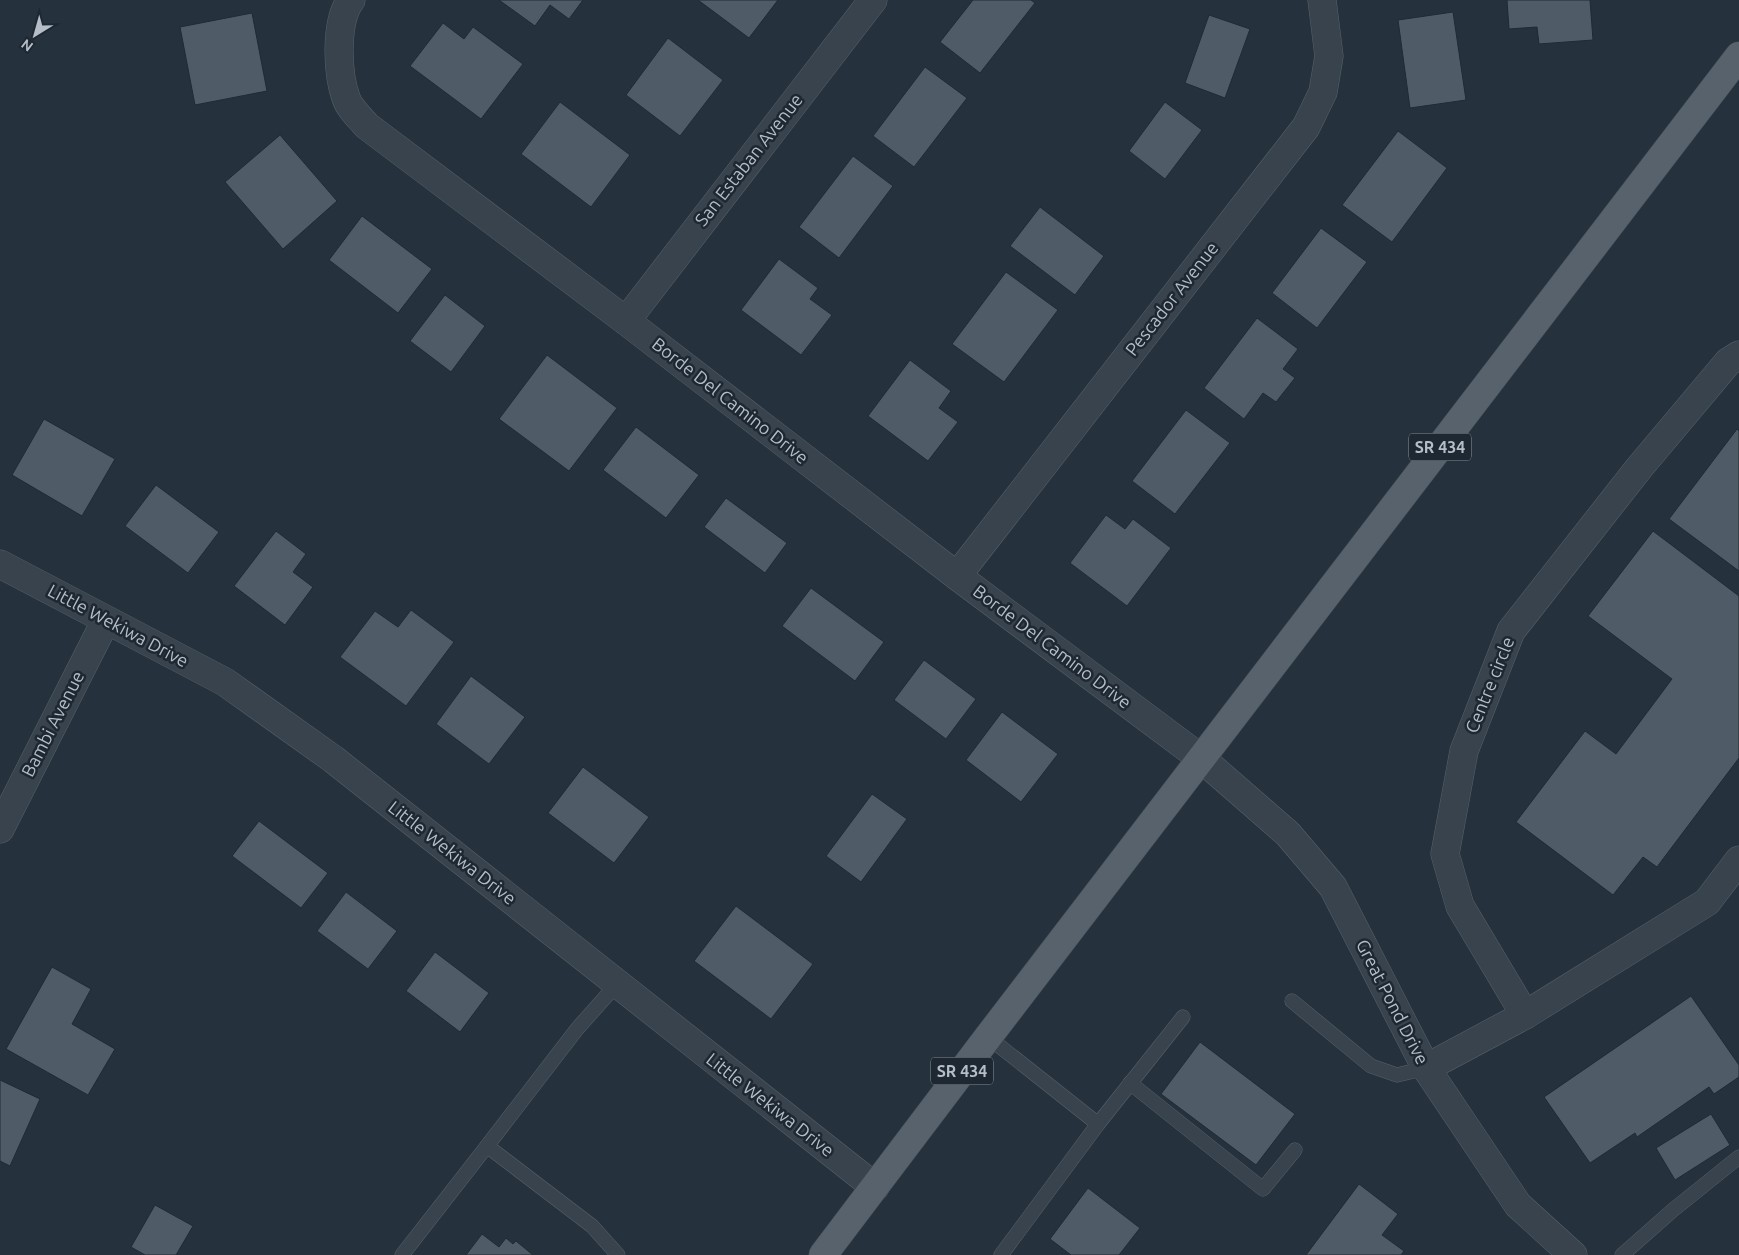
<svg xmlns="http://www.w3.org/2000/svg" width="1739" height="1255" font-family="Ubuntu,sans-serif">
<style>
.building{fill:#4f5b67;stroke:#202a34}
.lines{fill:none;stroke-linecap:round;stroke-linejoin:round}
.lane-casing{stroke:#57616b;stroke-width:15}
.street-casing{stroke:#57616b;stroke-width:29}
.primary-casing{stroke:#454f59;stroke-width:29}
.lane{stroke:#39434d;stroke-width:14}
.street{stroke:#39434d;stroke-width:28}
.primary{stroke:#57626d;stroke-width:28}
.labels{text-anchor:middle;stroke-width:5;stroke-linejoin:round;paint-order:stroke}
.shield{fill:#1e2832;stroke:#88919b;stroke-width:1}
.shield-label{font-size:16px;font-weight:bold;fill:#b5bec8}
.street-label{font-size:18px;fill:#b5bec8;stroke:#1e2832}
</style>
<rect width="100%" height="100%" fill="#25323d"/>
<g class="building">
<polygon points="499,0 583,0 569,19 550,5 535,26"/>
<polygon points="698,0 778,0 749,38"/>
<polygon points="973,0 1031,0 1035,3 980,73 940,42"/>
<polygon points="1507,0 1590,0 1593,40 1539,44 1537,27 1509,29"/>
<polygon points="1453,12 1466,100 1410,108 1398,20"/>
<polygon points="252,13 267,91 195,105 180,27"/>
<polygon points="1209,15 1250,29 1225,98 1185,83"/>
<polygon points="443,23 464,39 473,27 523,64 481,119 410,66"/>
<polygon points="668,38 723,80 680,136 626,95"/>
<polygon points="925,67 967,98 914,167 873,136"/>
<polygon points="560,102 630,155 591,207 521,154"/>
<polygon points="1165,102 1202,130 1165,179 1129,151"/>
<polygon points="1398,131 1447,168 1392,242 1342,205"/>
<polygon points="280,135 337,201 283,249 225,182"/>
<polygon points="853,156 893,186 839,258 799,227"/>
<polygon points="1040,207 1104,256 1075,295 1010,246"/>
<polygon points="362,216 432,269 398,313 329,260"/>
<polygon points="1321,228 1367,262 1317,328 1272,293"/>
<polygon points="779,259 818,288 810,299 832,315 801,355 741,310"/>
<polygon points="1006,272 1058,310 1004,382 952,344"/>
<polygon points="445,295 485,326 451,372 410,341"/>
<polygon points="1257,318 1298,349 1283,369 1295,378 1276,402 1263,393 1244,419 1204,388"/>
<polygon points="547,355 617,408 569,471 499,419"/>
<polygon points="910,360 951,391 939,408 958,422 928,461 868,416"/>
<polygon points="1186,410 1230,443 1175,514 1132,481"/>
<polygon points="44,419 115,459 82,516 12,475"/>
<polygon points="636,427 699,475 666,518 603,470"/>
<polygon points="1737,429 1739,431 1739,571 1669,519"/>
<polygon points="156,485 219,532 188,573 125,526"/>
<polygon points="726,498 787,543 765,573 704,527"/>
<polygon points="1106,515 1125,529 1133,519 1171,548 1127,606 1070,563"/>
<polygon points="276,531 306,554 293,572 313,587 285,625 234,586"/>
<polygon points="1653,531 1739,596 1739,758 1657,867 1643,857 1613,895 1516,822 1585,731 1616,754 1672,679 1588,616"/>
<polygon points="811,588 884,642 855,681 782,626"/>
<polygon points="411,610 454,642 406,706 340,657 375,611 398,627"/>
<polygon points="924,660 976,699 946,739 894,700"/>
<polygon points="471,676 525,717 489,764 436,724"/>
<polygon points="1002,712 1058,754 1021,802 966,760"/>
<polygon points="583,767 649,817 614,863 548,813"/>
<polygon points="872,794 907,819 861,882 826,856"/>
<polygon points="259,821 328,873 301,908 232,856"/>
<polygon points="346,892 397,931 368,969 317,931"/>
<polygon points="736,906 813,964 771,1019 694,961"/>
<polygon points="435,952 489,993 460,1032 406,991"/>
<polygon points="52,967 91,989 72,1024 115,1049 88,1095 6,1049"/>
<polygon points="1691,996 1739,1065 1739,1077 1714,1094 1709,1087 1637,1137 1635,1133 1590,1163 1544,1097"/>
<polygon points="1200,1042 1295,1114 1256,1165 1161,1094"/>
<polygon points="0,1080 40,1099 10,1166 0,1161"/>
<polygon points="1711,1114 1730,1145 1675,1180 1656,1148"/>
<polygon points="1359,1184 1398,1214 1382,1235 1404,1251 1401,1255 1306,1255"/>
<polygon points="1088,1188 1140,1228 1119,1255 1071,1255 1050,1239"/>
<polygon points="155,1205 193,1226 176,1255 145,1255 131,1247"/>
<polygon points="482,1234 499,1247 506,1238 513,1244 516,1241 533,1255 466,1255"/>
</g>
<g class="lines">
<g class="lane-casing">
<g id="lane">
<polyline points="617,984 577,1029 487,1146 592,1226 618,1255"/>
<polyline points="1292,1001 1371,1066 1397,1075 1426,1068"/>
<polyline points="988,1037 1098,1124 1183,1017"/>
<polyline points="1130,1083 1263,1189 1295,1150"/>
<polyline points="402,1255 487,1146"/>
<polyline points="1001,1255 1098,1124"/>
<polyline points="1622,1255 1673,1210 1739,1157"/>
</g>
</g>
<g class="street-casing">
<g id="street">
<path d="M351,0C335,21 337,73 346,98C349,108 360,118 367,126L626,321L957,576L1202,759L1288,834L1333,887L1426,1068L1518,1205L1573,1255"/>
<polyline points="626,321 873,0"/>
<polyline points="0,564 225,682 333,759 875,1187"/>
<polyline points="957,576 1306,127 1323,92 1329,56 1322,0"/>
<polyline points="0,829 106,620"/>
<polyline points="1525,1015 1460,906 1445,854 1464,751 1511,631 1639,468 1728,362 1739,355"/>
<polyline points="1426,1068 1525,1015 1707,902 1739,860"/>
</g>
</g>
<g class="primary-casing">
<polyline id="primary" points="823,1255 988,1037 1739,56"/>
</g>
<use href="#lane" class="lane"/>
<use href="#street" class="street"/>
<use href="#primary" class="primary"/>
</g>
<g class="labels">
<g class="shield">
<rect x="1409" y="433.5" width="62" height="27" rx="4"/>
<rect x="931" y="1057.5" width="62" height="27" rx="4"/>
</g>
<g class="shield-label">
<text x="1440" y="453">SR 434</text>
<text x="962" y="1077">SR 434</text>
</g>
<g class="street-label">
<text transform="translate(749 160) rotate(-52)" y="6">San Estaban Avenue</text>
<text transform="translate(1172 299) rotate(-52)" y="6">Pescador Avenue</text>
<text transform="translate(730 401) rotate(38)" y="6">Borde Del Camino Drive</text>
<text transform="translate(118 626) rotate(28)" y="6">Little Wekiwa Drive</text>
<text transform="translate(1052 647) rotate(37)" y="6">Borde Del Camino Drive</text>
<text transform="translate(1490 685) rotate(-68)" y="6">Centre circle</text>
<text transform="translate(53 724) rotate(-63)" y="6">Bambi Avenue</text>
<text transform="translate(452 853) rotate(38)" y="6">Little Wekiwa Drive</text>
<text transform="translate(1392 1002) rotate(63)" y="6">Great Pond Drive</text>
<text transform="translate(770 1105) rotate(38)" y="6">Little Wekiwa Drive</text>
</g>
</g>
<g transform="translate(35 35) rotate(217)" stroke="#1e2832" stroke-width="4" paint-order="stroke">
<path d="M0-4L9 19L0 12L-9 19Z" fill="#b5bec8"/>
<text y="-8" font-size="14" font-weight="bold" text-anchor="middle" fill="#b5bec8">N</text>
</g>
</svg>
